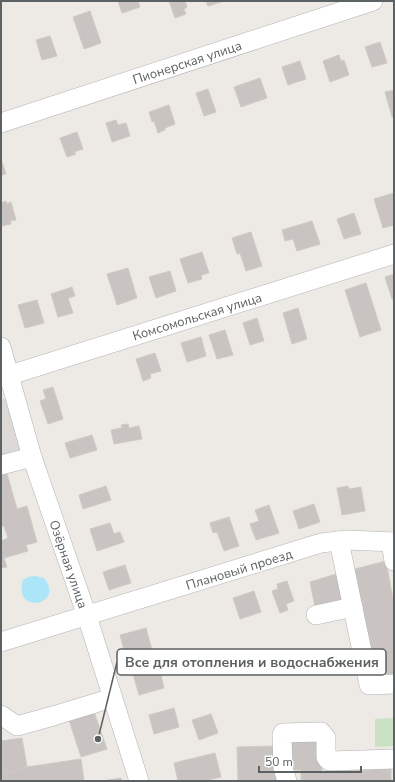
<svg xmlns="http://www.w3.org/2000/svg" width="395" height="782" font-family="'Nunito Sans',sans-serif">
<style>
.industrial{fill:#dcd9d7}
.green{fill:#cae2c3}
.water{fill:#abe5f7}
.building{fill:#c9c4c1;stroke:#d1cac3}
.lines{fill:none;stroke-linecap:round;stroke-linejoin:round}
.minor-casing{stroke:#b0b3b5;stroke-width:20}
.minor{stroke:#fff;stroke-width:19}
.labels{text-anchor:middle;stroke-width:3;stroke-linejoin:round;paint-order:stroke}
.street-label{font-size:13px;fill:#5c6163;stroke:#fff}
.leader{fill:none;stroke:#5c6163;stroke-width:1.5}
.callout-dot{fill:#5c6163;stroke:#fff;stroke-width:1.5}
.callout{fill:#fff;stroke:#5c6163;stroke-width:1.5}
.callout-label{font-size:14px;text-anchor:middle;font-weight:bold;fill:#5c6163}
</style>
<rect width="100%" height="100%" fill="#ede9e4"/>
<polygon class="industrial" points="6,398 23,449 1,456 1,400"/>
<polygon class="green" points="394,718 394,746 375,747 375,719"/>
<path class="water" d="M35,576L44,578C66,606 12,615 23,580L28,577Z"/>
<g class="building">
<polygon points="118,1 138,1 140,7 122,13"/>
<polygon points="169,1 185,1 187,7 184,9 186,14 175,18"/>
<polygon points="206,1 224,1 208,6"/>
<polygon points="90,11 101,43 84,49 73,17"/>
<polygon points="50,36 57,56 42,60 36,40"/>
<polygon points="380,42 387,63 372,67 365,47"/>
<polygon points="339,55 341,61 344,60 349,75 330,82 323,61"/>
<polygon points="300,61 306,79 288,85 282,67"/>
<polygon points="260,78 267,98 241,107 234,87"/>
<polygon points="208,89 216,112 204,116 196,93"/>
<polygon points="394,90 394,117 392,117 385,92"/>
<polygon points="169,105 175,124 165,128 165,130 158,133 154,121 152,122 149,112"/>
<polygon points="116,120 118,125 126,123 130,136 112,142 106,123"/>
<polygon points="77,132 83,149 74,152 76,154 67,157 60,138"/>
<polygon points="1,159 6,174 1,175"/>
<polygon points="394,193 394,225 383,228 374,199"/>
<polygon points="6,201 7,204 11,202 16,220 10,221 11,224 1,226 1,203"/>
<polygon points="354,213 361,234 344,239 337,219"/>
<polygon points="312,221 320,244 297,251 293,239 285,241 282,230"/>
<polygon points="251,232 262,266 246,271 240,253 237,254 232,238"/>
<polygon points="202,252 209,273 201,275 202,279 188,283 180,259"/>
<polygon points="128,268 137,298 117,305 107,274"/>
<polygon points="170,271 176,291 156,298 149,277"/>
<polygon points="394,274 394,299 392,299 385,277"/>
<polygon points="366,283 381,330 360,337 345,290"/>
<polygon points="72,287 75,296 68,298 73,313 58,317 51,294"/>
<polygon points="37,300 44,323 25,328 18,305"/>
<polygon points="298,308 307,339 292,344 283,313"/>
<polygon points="257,318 264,341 250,345 243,323"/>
<polygon points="225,330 233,355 217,359 209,335"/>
<polygon points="201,337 206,356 187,362 181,343"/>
<polygon points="155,353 161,371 150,374 151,378 143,381 136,359"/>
<polygon points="53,387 63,419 48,424 40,401 46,399 43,390"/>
<polygon points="128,424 129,428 139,426 142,439 114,444 111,430 122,428 121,425"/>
<polygon points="92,435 97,450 70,458 65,443"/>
<polygon points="6,470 17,509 27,506 37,542 26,545 28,551 4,558 7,567 1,568 1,541 8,538 4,526 1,526 1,471"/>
<polygon points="106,486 111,500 83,509 79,495"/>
<polygon points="348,486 349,489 361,487 365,511 342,515 337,488"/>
<polygon points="314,504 320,522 299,529 293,511"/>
<polygon points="269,505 279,533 256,540 250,524 259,521 255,510"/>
<polygon points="229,517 239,546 224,551 217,532 213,533 210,523"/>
<polygon points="110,523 114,534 120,532 124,542 97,551 90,529"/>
<polygon points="386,561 394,605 394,680 375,683 355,569"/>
<polygon points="125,565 131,583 109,590 103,572"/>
<polygon points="336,574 343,601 315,607 310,582"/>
<polygon points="287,581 294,601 286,604 288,610 280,613 272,591 278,589 277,584"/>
<polygon points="254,591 261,612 240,619 233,598"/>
<polygon points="146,628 152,650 126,657 120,635"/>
<polygon points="159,667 164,688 139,695 133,674"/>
<polygon points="174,708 179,727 154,734 149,715"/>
<polygon points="94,712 107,749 81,757 69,720"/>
<polygon points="211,714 218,733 199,740 192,720"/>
<polygon points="320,735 322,772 391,769 391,781 301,781 301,770 292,770 290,740"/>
<polygon points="22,738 27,767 1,775 1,741"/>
<polygon points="277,746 278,781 238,781 237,747"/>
<polygon points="215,753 221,777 204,781 178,781 174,763"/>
<polygon points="81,759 84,781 1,781 1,775 27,767"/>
<polygon points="121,778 122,781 102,781"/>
</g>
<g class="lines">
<g class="minor-casing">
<g id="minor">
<polyline points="1,123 373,1"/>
<polyline points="1,347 32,457 87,616 139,781"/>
<polyline points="1,378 394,254"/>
<polyline points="1,465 32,457"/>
<polyline points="339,541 369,685 394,684"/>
<polyline points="391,542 394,561"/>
<polyline points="316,615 353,607"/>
<polyline points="1,642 321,543 347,540 394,542"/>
<polyline points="1,715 17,726 53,716 112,698"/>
<polyline points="287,781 283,768 282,735 283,733 321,732 326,738 326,757 328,760 330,761 394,759"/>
</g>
</g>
<use href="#minor" class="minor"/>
</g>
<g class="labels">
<g class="street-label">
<text transform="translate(187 62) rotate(-18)" y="5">Пионерская улица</text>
<text transform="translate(197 316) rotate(-17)" y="5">Комсомольская улица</text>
<text transform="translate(69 564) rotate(71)" y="5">Озёрная улица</text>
<text transform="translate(239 569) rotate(-17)" y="5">Плановый проезд</text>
</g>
</g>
<path class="leader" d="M98 739L117 662"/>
<circle class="callout-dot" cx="98" cy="739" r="4"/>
<rect class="callout" x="117" y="649" width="269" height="26" rx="4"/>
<g class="callout-label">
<text x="252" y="667">Все для отопления и водоснабжения</text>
</g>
<rect width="395" height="782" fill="none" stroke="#5c6163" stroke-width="4"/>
<path d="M259 766v6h102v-6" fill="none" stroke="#5c6163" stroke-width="2"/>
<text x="265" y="766" font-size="12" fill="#5c6163" stroke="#ffffff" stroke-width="3" paint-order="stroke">50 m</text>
</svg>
